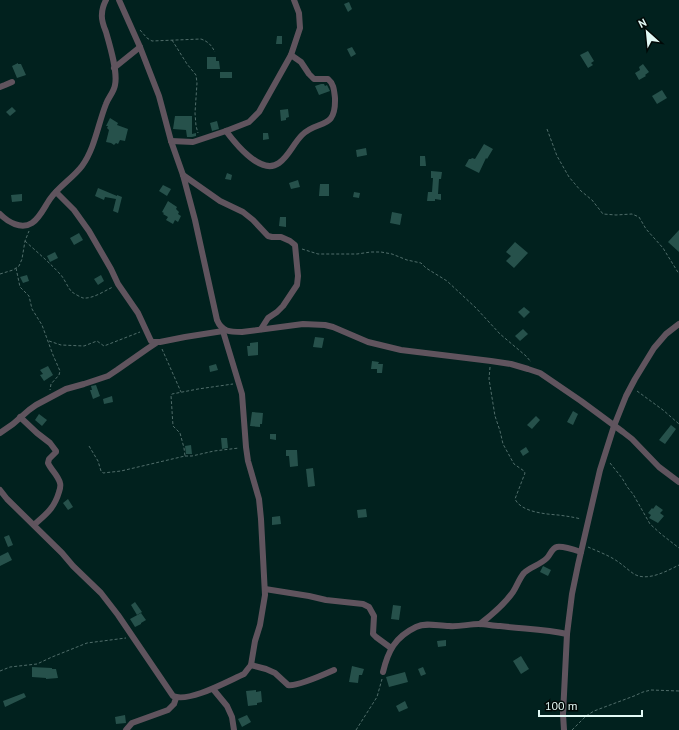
<svg xmlns="http://www.w3.org/2000/svg" width="679" height="730" font-family="'PT Sans',sans-serif">
<style>
.building{fill:#26514b}
.lines{fill:none;stroke-linecap:round;stroke-linejoin:round}
.path{stroke:#506d6a;stroke-width:1;stroke-dasharray:3 2;stroke-linecap:butt}
.street{stroke:#60545e;stroke-width:6}
</style>
<rect width="100%" height="100%" fill="#01211e"/>
<g class="building">
<polygon points="349,2 352,9 348,12 344,4"/>
<polygon points="277,36 282,36 282,44 276,44"/>
<polygon points="352,47 356,54 351,57 347,49"/>
<polygon points="588,51 594,61 591,63 593,65 588,68 580,55"/>
<polygon points="207,57 216,57 216,61 219,61 220,69 207,69"/>
<polygon points="18,63 18,64 21,64 26,75 17,78 12,66"/>
<polygon points="643,64 649,72 645,75 646,76 639,80 635,73 640,70 639,67"/>
<rect x="220" y="72" width="12" height="6"/>
<polygon points="321,84 324,84 325,86 327,85 330,91 319,95 315,86"/>
<polygon points="662,90 667,98 657,104 652,96"/>
<polygon points="12,107 16,111 10,116 6,112"/>
<polygon points="288,109 289,117 286,118 286,120 281,121 280,110"/>
<polygon points="175,116 192,116 192,134 196,133 196,136 192,137 187,137 186,130 173,129"/>
<polygon points="110,118 118,123 117,125 128,129 125,141 120,140 118,144 116,143 114,145 111,143 106,142 109,130 107,128 108,126 106,126"/>
<polygon points="217,121 219,129 212,131 210,123"/>
<polygon points="263,133 268,133 269,139 263,140"/>
<polygon points="484,144 493,149 487,159 486,158 479,173 465,166 469,159 471,159 472,158 475,159"/>
<polygon points="366,148 367,155 357,157 356,150"/>
<polygon points="420,156 425,156 426,166 420,166"/>
<polygon points="431,171 442,172 441,179 439,179 438,194 441,194 441,200 435,199 435,201 427,201 428,192 432,192 433,178 431,178"/>
<polygon points="227,173 232,175 231,180 225,179"/>
<polygon points="298,180 300,187 291,189 289,183"/>
<polygon points="320,184 329,184 329,196 319,196"/>
<polygon points="163,185 171,189 167,196 159,191"/>
<polygon points="98,188 117,196 117,195 122,197 118,213 113,211 116,199 105,197 104,200 95,196"/>
<polygon points="354,192 360,193 359,198 353,197"/>
<polygon points="22,194 22,201 12,202 11,195"/>
<polygon points="168,201 177,207 176,209 179,212 178,214 181,216 178,222 175,220 173,224 166,220 168,217 163,214 164,213 162,212"/>
<polygon points="392,212 402,214 400,225 390,223"/>
<polygon points="280,217 286,217 286,227 279,226"/>
<polygon points="679,230 679,252 668,242"/>
<polygon points="79,233 83,240 74,245 70,238"/>
<polygon points="515,242 528,253 514,268 506,261 511,256 506,252"/>
<polygon points="55,252 58,258 50,262 47,256"/>
<polygon points="27,275 29,281 23,283 20,277"/>
<polygon points="101,275 104,281 98,285 94,279"/>
<polygon points="524,307 530,312 524,318 518,312"/>
<polygon points="523,329 528,334 520,341 515,336"/>
<polygon points="315,337 324,338 322,348 313,347"/>
<polygon points="258,342 258,355 248,356 247,346 250,346 250,343"/>
<polygon points="372,361 379,362 378,364 383,364 382,373 377,373 377,369 371,369"/>
<polygon points="216,364 218,370 210,372 209,366"/>
<polygon points="48,366 53,375 44,381 40,375 43,374 40,370"/>
<polygon points="96,385 100,396 93,399 90,390 92,390 91,386"/>
<polygon points="112,396 113,402 104,404 103,399"/>
<polygon points="573,411 578,414 573,425 567,422"/>
<polygon points="252,412 263,413 262,424 260,424 260,427 250,426"/>
<polygon points="39,414 47,420 42,426 35,420"/>
<polygon points="536,416 540,420 532,429 527,425"/>
<polygon points="671,425 676,429 665,444 659,440"/>
<polygon points="270,434 276,434 276,440 270,439"/>
<polygon points="221,438 227,438 228,448 222,449"/>
<polygon points="191,445 192,454 186,454 185,446"/>
<polygon points="526,447 529,452 523,456 520,451"/>
<polygon points="286,450 297,450 298,466 290,467 289,456 286,456"/>
<polygon points="313,468 315,486 308,487 306,469"/>
<polygon points="68,499 73,507 68,510 63,503"/>
<polygon points="656,505 663,510 660,513 664,516 658,523 649,518 651,515 648,513 652,508 653,509"/>
<polygon points="366,509 367,517 358,518 357,510"/>
<polygon points="280,516 281,524 272,525 272,517"/>
<polygon points="9,535 13,545 8,547 4,537"/>
<polygon points="8,552 12,560 0,566 0,556"/>
<polygon points="543,566 551,570 548,576 540,572"/>
<polygon points="135,602 142,612 137,615 131,605"/>
<polygon points="393,605 401,606 399,620 391,619"/>
<polygon points="141,613 146,620 141,623 141,624 135,627 130,619"/>
<polygon points="446,640 446,646 438,647 437,641"/>
<polygon points="521,656 529,669 521,674 513,661"/>
<polygon points="352,666 364,669 362,675 359,675 358,683 349,682"/>
<polygon points="32,667 52,668 52,669 56,669 58,678 46,679 46,678 32,677"/>
<polygon points="423,667 426,674 421,676 418,669"/>
<polygon points="405,672 408,682 389,687 386,677"/>
<polygon points="256,690 256,692 261,691 262,702 257,703 257,705 248,706 246,691"/>
<polygon points="24,693 26,697 5,707 3,701"/>
<polygon points="405,701 408,708 399,712 396,706"/>
<polygon points="125,715 126,723 116,724 115,717"/>
<polygon points="247,715 251,722 242,727 238,719"/>
</g>
<g class="lines">
<g class="path">
<path d="M140,30L147,38L152,41L201,39C209,42 211,45 215,52"/>
<polyline points="172,40 187,64 196,75 197,83 195,113 196,126 198,133"/>
<polyline points="547,129 557,156 569,177 581,191 592,200 603,214 616,215 632,214 639,217 646,229 663,248 679,274"/>
<path d="M25,241C37,252 49,262 60,274C65,279 67,287 72,292C75,294 80,297 83,298C93,299 104,291 113,287"/>
<polyline points="302,249 318,254 357,254 371,252 381,252 392,254 407,260 421,263 426,268 447,281 476,308 500,334 526,356 531,362"/>
<polyline points="16,268 20,287 29,296 32,309 42,325 53,355 60,371 59,375 51,384 50,390"/>
<polyline points="0,274 13,270 19,266 22,259 25,241 29,231"/>
<polyline points="49,341 61,345 84,346 97,341 104,346 140,332"/>
<polyline points="162,349 181,392"/>
<path d="M490,367L489,379L495,416L500,431L503,444L514,464L524,471L525,473L515,499C521,512 545,514 558,515C566,516 573,517 581,519"/>
<polyline points="637,391 663,410 679,424"/>
<polyline points="89,446 98,461 101,471 103,473 121,471 185,456 184,448 180,433 173,426 171,395 172,394 198,389 233,384"/>
<polyline points="185,456 192,456 214,451 239,448"/>
<polyline points="610,463 622,478 628,488 633,494 650,524 661,534 679,548"/>
<path d="M588,547C597,551 608,555 617,561C623,565 628,570 634,574C647,582 667,571 679,565"/>
<polyline points="0,671 10,667 37,664 52,657 87,643 126,638"/>
<polyline points="356,730 377,697 382,679"/>
<polyline points="572,730 586,716 594,711 634,696 643,692 651,690 679,691"/>
</g>
<g class="street">
<path d="M119,0L140,47L159,96L171,141L183,175L195,220L217,320C222,332 230,332 242,332L303,324L325,325L333,327L368,342L401,350L491,361L511,364L528,369L540,373L581,401L623,432L632,439L659,467L679,482"/>
<polyline points="114,68 140,47"/>
<polyline points="0,87 5,85 12,82"/>
<path d="M226,131C235,143 261,176 279,163C289,156 293,144 302,135C318,119 336,131 335,98C334,90 334,84 328,79H314L309,74L301,62L291,55"/>
<polyline points="171,141 193,142 226,131 249,122 259,112 291,55 300,28 299,13 294,0"/>
<polyline points="183,175 220,201 243,212 253,220 268,236 272,237 281,237 290,241 295,245 298,276 297,285 283,306 277,312 268,318 261,329"/>
<polyline points="56,192 74,210 89,231 111,269 118,284 138,313 151,341 153,342 160,342 185,337 223,331"/>
<path d="M0,214C8,222 21,230 32,223C40,218 45,206 50,199C59,186 73,178 82,166C95,148 98,124 106,104C108,98 114,92 115,85C118,72 110,46 106,32C104,27 101,20 102,14C102,9 104,4 106,0"/>
<path d="M20,417L37,433L50,443L56,451V452L49,459L48,463C51,470 58,475 60,483C61,486 60,489 59,492C54,509 46,514 34,525"/>
<polyline points="0,433 13,424 29,410 36,405 66,389 84,384 108,376 117,370 147,349 156,343"/>
<path d="M0,490L7,499L62,553L73,566L101,593L118,615L173,696C189,703 228,681 244,674L247,670L251,665L255,641L260,625L265,595L261,519L259,499L248,461L246,447L242,394L239,384L222,328"/>
<polyline points="265,589 309,596 326,600 363,604 369,607 374,616 373,634 376,637 391,648"/>
<path d="M480,624C493,614 504,605 513,592C517,586 519,579 524,573C530,567 540,565 547,558C550,555 552,548 557,547C562,546 575,550 581,552"/>
<path d="M251,665L266,669L275,673L288,685C296,687 325,674 334,670"/>
<path d="M383,672C388,651 395,637 416,627C426,622 438,626 449,626C459,627 469,624 479,624C486,624 493,626 500,626C523,629 545,629 567,634"/>
<polyline points="213,689 227,706 232,717 234,730"/>
<polyline points="126,730 132,723 168,710 174,704 176,698"/>
<polyline points="564,730 563,714 567,634 572,594 578,565 600,470 614,426 626,396 635,379 654,348 666,334 679,324"/>
</g>
</g>
<g transform="translate(647 32) rotate(333)" stroke="#000907" stroke-width="3" paint-order="stroke">
<path d="M0-3L7 15L0 10L-7 15Z" fill="#e2f9f5"/>
<text y="-6" font-size="11" font-weight="bold" text-anchor="middle" fill="#e2f9f5">N</text>
</g>
<path d="M539 710v6h103v-6" fill="none" stroke="#e2f9f5" stroke-width="2"/>
<text x="545" y="710" font-size="12" fill="#e2f9f5" stroke="#000907" stroke-width="3" paint-order="stroke">100 m</text>
</svg>
